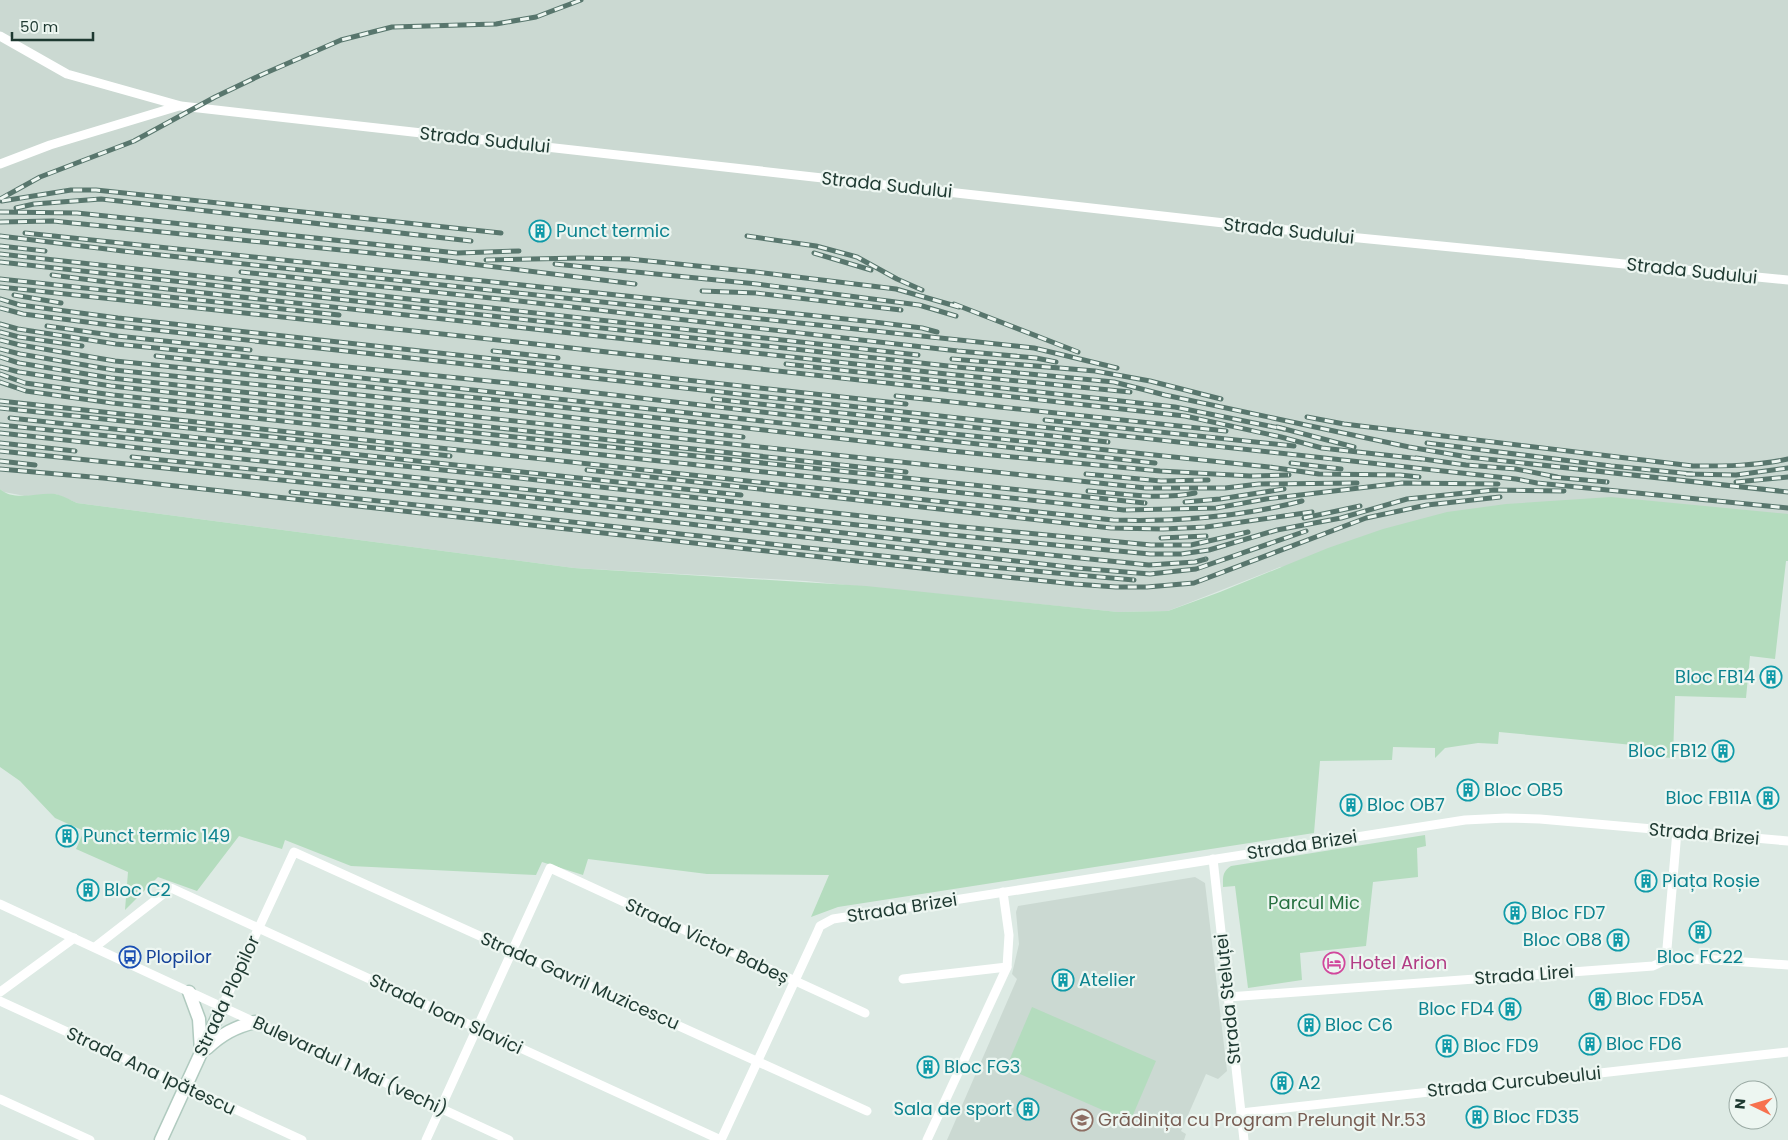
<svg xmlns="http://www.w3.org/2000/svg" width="1788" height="1140" font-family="Poppins,sans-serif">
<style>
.built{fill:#cbd9d2}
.green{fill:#b4dcbe}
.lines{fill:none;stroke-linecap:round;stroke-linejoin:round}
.secondary-casing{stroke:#b0cabf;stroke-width:15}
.street{stroke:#fff;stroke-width:9}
.secondary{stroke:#fff;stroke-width:12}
.rail-casing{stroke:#58766d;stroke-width:5}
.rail{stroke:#edf6f1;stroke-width:3;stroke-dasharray:9;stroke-linecap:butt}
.labels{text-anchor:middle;stroke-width:4.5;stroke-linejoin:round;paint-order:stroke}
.street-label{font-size:18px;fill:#1e3931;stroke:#edf6f1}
.culture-label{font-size:18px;fill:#0d838f;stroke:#edf6f1;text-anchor:start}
.park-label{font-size:18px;fill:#277141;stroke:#edf6f1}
.transit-label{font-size:18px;fill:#164399;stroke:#edf6f1;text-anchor:start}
.hotel-label{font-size:18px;fill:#b23c85;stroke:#edf6f1;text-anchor:start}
.education-label{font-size:18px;fill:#785e54;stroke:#edf6f1;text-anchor:start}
</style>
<rect width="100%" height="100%" fill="#ddeae4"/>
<g class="built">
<polygon points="0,0 1788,0 1788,532 1280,567 1168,611 1118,612 806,581 574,568 77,503 56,494 25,496 4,492 0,489"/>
<polygon points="1195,877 1205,883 1227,1071 1218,1079 1206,1074 1181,1131 1186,1134 1184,1140 947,1140 1017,979 1012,974 1019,944 1016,912 1018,906"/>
</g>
<g class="green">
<path d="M0,489C14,502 38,492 55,494C62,495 70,500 77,503L574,568L866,586L1118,612L1168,611L1220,592L1328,548L1383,529L1447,512L1506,504L1611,497L1788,514V561H1786L1775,659L1750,656L1746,698L1675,696L1673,758L1633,755V745L1499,732L1498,744L1478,743L1445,748L1435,758V748L1393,747L1392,760L1320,761L1314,833L838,907L811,917L829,875L707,874L588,859L583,875L542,862L536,875L351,866L285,840L282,849L239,836L197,891L158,877L125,910L128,872L76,849L84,831L55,818L20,781L0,767Z"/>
<path d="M1425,835L1426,846L1417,848L1418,877L1373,882L1366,946L1300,953L1302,980L1248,988L1235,886L1223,887C1223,877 1222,872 1231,866Z"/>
<polygon points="1032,1007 1156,1061 1130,1122 1006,1068"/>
</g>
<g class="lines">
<g class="secondary-casing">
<g id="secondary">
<polyline points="189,992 199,1019 201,1051"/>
<path d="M207,1048C222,1034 235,1027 255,1022"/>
<polyline points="161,1140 222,1007"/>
</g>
</g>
<g class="street">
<polyline points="0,36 67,74 181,106 1349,237 1788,280"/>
<polyline points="0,164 50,145 179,106"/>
<polyline points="1213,859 1244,1140"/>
<polyline points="0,904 509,1140"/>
<polyline points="95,947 171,888 721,1140"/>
<polyline points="1666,960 1677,831"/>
<polyline points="903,979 1007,967"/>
<polyline points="0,992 74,938"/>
<polyline points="1228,997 1653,966 1666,960 1702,959 1788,965"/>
<polyline points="0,1001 302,1140"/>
<polyline points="222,1007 294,852 867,1111"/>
<polyline points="0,1099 90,1140"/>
<polyline points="1241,1113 1788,1052"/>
<polyline points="426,1140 550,868 865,1013"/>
<polyline points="721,1140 817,933 820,926 833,919 1465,820 1506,818 1540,819 1788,841"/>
<polyline points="927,1140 1007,967 1009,935 1003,892"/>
</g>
<use href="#secondary" class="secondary"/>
<g class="rail-casing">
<g id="rail">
<polyline points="0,199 40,177 134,141 215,97 261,75 341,40 392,27 496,24 536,17 581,0"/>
<polyline points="2,201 71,190 96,190 501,233"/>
<polyline points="16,208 34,204 101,199 471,241"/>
<polyline points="0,212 77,213 457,253 519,251"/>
<polyline points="0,222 53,221 431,259 635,284"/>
<polyline points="25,233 874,322 922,328 937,332"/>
<polyline points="0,236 123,251 1034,348 1117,368"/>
<polyline points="747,236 816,246 857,257 897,279 922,290"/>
<polyline points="0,246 45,251"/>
<polyline points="814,253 871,270"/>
<polyline points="0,254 918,355"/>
<polyline points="486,260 580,258 629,259 756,272 896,289 959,307"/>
<polyline points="0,262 957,367 1114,382 1165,395 1409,447 1468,457 1788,492"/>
<polyline points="555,264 757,284 919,305 956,316"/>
<polyline points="241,272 519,301 958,351 1036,358 1056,362"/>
<polyline points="52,275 122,284 956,375 1130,392"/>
<polyline points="0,279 339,315"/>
<polyline points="0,287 517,342 1185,416 1281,437 1322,448 1421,459"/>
<polyline points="702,291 756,293 901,310"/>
<polyline points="14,295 61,303"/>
<polyline points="0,299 20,305 118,318 906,404"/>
<polyline points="954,304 1078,352"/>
<polyline points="0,308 23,314 118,326 1516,479 1537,483 1788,508"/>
<polyline points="0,324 18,329 116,344 509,383 953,434 1269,467 1319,474 1400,475 1419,477"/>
<polyline points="47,326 117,336 250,350"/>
<polyline points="0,332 19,337 82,346"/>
<polyline points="0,340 20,345 115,361 507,401 951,451 1160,471 1250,476 1289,475"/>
<polyline points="0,349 20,354 114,370 506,410 743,437"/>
<polyline points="493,351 558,358"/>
<polyline points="156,356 1155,463"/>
<polyline points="0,357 19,363 111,378 1146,488 1225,488 1259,484 1357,483"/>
<polyline points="952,359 1095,371 1150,381 1221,399"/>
<polyline points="786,364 1175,407 1284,429"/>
<polyline points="0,367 19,372 111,386 906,472"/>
<polyline points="0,374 25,383 113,395 1145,503"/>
<polyline points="0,382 26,391 112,403 1124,510 1216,508 1266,499 1402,483 1498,484"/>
<polyline points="896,396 1226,431"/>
<polyline points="713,399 1108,442"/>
<path d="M0,401L1113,520C1176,522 1240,517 1302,501"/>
<polyline points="0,408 450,456"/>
<path d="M1307,417L1344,424L1693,466C1725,466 1757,466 1788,459"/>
<polyline points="10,418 741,495"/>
<polyline points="1045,420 1294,446"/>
<polyline points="0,425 501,476 952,526 1151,545 1191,545 1248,532"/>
<polyline points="1277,427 1354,447"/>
<polyline points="0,433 951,535 1150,554 1181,554 1209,550 1277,530 1341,518 1407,499 1494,490 1564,491"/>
<polyline points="0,443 75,451"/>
<polyline points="1427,443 1611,466 1692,474"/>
<polyline points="0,451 495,502 1077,568 1150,574 1196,569 1306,531"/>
<polyline points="132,457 498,494 951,545 1149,565 1195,562 1206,559"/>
<polyline points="1416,458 1466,465 1516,469 1557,477"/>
<polyline points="0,461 35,465"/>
<polyline points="1291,463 1341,469"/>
<polyline points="0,469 103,478 948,571 1075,584 1116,587 1147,587 1194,583 1366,518 1427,505 1500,497"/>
<polyline points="587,470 1111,528 1163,529 1206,527 1312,512"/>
<polyline points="1086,474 1161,481 1208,480"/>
<polyline points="1686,474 1736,475 1788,468"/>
<polyline points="1552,477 1607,482"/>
<polyline points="1736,482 1788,477"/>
<path d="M1088,491C1123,494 1159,500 1195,493"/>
<path d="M291,492C572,520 852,556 1134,580"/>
<polyline points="1185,502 1220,499 1284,489"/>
<polyline points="1304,518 1360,506"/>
<polyline points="1161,538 1206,536"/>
</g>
</g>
<use href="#rail" class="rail"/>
</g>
<defs>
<g id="building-ring" transform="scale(1.125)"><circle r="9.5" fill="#edf6f1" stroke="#0f9aa8" stroke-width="1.5"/><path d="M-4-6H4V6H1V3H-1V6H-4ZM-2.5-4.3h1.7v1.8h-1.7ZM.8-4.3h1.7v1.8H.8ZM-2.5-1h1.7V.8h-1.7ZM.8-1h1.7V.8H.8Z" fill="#0f9aa8"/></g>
<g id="bus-ring" transform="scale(1.125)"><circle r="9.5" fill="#edf6f1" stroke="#1a4fb4" stroke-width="1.5"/><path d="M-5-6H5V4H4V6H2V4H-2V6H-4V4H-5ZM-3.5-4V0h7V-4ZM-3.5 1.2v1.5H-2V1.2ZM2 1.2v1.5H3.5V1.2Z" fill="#1a4fb4"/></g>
<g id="hotel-ring" transform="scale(1.125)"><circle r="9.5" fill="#edf6f1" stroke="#d1479c" stroke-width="1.5"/><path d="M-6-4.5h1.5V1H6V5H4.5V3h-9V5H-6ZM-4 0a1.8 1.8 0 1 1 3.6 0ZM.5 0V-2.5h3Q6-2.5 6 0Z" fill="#d1479c"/></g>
<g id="school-ring" transform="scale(1.125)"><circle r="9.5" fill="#edf6f1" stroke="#8d6e63" stroke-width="1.5"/><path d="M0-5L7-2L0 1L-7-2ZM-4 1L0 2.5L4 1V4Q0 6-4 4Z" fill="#8d6e63"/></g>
</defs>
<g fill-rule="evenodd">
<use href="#building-ring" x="540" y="231"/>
<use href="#building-ring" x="1771" y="677"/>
<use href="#building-ring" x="1723" y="751"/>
<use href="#building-ring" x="1468" y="790"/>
<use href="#building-ring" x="1768" y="798"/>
<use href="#building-ring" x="1351" y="805"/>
<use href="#building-ring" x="67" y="836"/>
<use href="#building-ring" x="1646" y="881"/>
<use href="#building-ring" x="88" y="890"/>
<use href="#building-ring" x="1515" y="913"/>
<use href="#building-ring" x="1700" y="932"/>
<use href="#building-ring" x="1618" y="940"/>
<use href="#bus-ring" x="130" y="957"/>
<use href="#hotel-ring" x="1334" y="963"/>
<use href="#building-ring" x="1063" y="980"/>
<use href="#building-ring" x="1600" y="999"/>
<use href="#building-ring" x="1510" y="1009"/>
<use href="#building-ring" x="1309" y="1025"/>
<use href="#building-ring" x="1590" y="1044"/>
<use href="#building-ring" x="1447" y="1046"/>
<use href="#building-ring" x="928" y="1067"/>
<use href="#building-ring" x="1282" y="1083"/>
<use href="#building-ring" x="1028" y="1109"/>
<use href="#building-ring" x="1477" y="1117"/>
<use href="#school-ring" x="1082" y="1120"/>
</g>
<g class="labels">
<g class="street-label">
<text transform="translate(485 140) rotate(6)" y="6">Strada Sudului</text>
<text transform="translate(887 185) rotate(6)" y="6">Strada Sudului</text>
<text transform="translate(1289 231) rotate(6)" y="6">Strada Sudului</text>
<text transform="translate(1692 271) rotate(6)" y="6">Strada Sudului</text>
<text transform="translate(1704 834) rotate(5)" y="6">Strada Brizei</text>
<text transform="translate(1302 845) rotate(-9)" y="6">Strada Brizei</text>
<text transform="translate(902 908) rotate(-9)" y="6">Strada Brizei</text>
<text transform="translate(707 941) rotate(25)" y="6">Strada Victor Babeș</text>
<text transform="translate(1524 975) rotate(-4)" y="6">Strada Lirei</text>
<text transform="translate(580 981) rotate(24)" y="6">Strada Gavril Muzicescu</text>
<text transform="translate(227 996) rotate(-65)" y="6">Strada Plopilor</text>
<text transform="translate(1228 999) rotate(-96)" y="6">Strada Steluței</text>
<text transform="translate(446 1014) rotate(25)" y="6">Strada Ioan Slavici</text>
<text transform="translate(350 1066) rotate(25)" y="6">Bulevardul 1 Mai (vechi)</text>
<text transform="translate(151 1071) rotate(25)" y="6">Strada Ana Ipătescu</text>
<text transform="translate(1514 1082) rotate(-6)" y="6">Strada Curcubeului</text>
</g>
<g class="culture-label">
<text x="556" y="237">Punct termic</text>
<text x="1755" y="683" text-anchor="end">Bloc FB14</text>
<text x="1707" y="757" text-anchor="end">Bloc FB12</text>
<text x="1484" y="796">Bloc OB5</text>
<text x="1752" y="804" text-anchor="end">Bloc FB11A</text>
<text x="1367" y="811">Bloc OB7</text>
<text x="83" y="842">Punct termic 149</text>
<text x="1662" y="887">Piața Roșie</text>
<text x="104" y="896">Bloc C2</text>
<text x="1531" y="919">Bloc FD7</text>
<text x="1602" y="946" text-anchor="end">Bloc OB8</text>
<text x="1700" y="963" text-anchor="middle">Bloc FC22</text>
<text x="1079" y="986">Atelier</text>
<text x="1616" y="1005">Bloc FD5A</text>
<text x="1494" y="1015" text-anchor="end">Bloc FD4</text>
<text x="1325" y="1031">Bloc C6</text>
<text x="1606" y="1050">Bloc FD6</text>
<text x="1463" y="1052">Bloc FD9</text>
<text x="944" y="1073">Bloc FG3</text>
<text x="1298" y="1089">A2</text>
<text x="1012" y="1115" text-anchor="end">Sala de sport</text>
<text x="1493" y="1123">Bloc FD35</text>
</g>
<g class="park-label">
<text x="1314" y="909">Parcul Mic</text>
</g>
<g class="transit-label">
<text x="146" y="963">Plopilor</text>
</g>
<g class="hotel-label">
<text x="1350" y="969">Hotel Arion</text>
</g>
<g class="education-label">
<text x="1098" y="1126">Grădinița cu Program Prelungit Nr.53</text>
</g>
</g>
<g transform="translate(1753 1105) rotate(275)"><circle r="24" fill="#edf6f1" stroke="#9aaaa4"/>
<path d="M0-4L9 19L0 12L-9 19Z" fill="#f7714e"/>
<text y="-8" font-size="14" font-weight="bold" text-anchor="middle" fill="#1e3931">N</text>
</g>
<path d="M12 32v8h81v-8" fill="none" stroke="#1e3931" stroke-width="2.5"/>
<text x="20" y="32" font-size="15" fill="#1e3931" stroke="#edf6f1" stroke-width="4" paint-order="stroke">50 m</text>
</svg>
